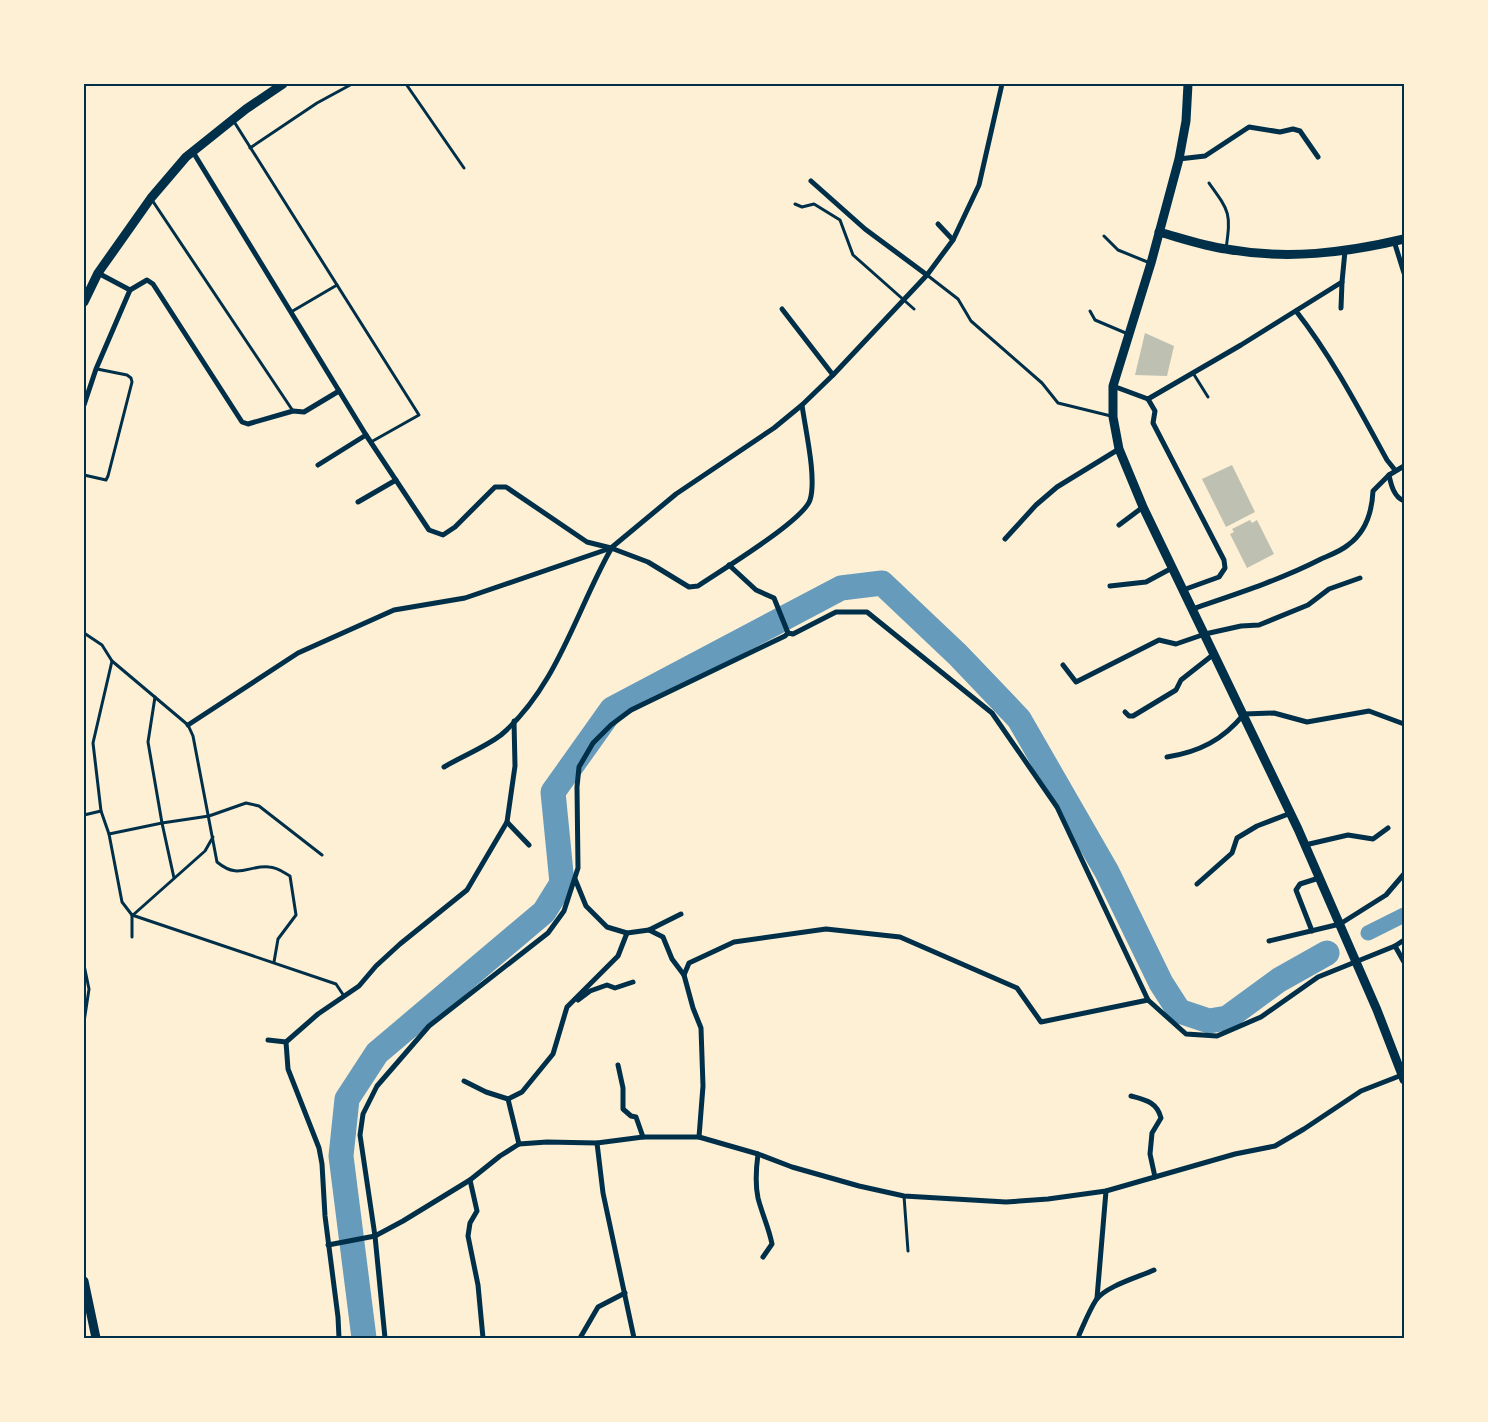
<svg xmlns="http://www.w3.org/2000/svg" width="1488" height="1422" font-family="Raleway,sans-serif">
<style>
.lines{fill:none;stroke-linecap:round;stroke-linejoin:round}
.canal{stroke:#669bbc;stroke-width:15}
.river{stroke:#669bbc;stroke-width:25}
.building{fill:#bec0b2}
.service{stroke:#003049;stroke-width:3}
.minor{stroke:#003049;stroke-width:5}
.tertiary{stroke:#003049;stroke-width:9}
.secondary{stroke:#003049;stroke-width:9}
.neatline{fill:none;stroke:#003049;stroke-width:2}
</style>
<rect width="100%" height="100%" fill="#fdf0d5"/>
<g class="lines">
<polyline class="canal" points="1368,933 1404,915"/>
<polyline class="river" points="364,1338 341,1156 347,1099 377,1053 544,912 562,883 553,792 612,709 841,588 882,583 958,655 1019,719 1107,872 1161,983 1179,1011 1209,1021 1227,1018 1279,980 1327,953"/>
</g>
<g class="building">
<polygon points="1145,333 1174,346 1167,376 1135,375"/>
<polygon points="1232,465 1255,512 1226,527 1202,479"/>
<polygon points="1250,520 1252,523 1257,520 1274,554 1247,568 1230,534 1234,532 1232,529"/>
</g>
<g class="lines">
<g class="service">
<polyline points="406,84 464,168"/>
<polyline points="233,120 419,415 371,442"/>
<polyline points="250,148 317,103 352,84"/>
<path d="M1209,183C1230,212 1231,213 1226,249"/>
<polyline points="152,200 293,411"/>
<polyline points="795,204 802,207 814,204 840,220 853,255 914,309"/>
<polyline points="1104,236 1118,250 1150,263"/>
<polyline points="927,275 958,299 971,321 1042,383 1058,403 1111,416"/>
<polyline points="1090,311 1095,320 1128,334"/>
<polyline points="291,312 337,285"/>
<polyline points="1193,373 1208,397"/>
<polyline points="84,475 106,480 108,476 132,382 131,378 127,375 97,369"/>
<polyline points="84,633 102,645 112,661 93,743 101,811 109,834 122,902 132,915 132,937"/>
<path d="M112,661L188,725L193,736L217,862C239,880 247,865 269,867C277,867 283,872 290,876L296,915L278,939L274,962"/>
<polyline points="155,697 148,742 162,823 174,878"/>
<polyline points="84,815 101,811"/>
<polyline points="109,834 162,823 209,816 246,803 259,806 322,855"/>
<polyline points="132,915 336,984 344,996"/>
<polyline points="133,915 205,851 213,837"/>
<polyline points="84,965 89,989 84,1022"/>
<polyline points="904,1196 908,1251"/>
</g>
<g class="minor">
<path d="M193,152L366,435L429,530L443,535L455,527L495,487H506L587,542L611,548L648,562L689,587L698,586C720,571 803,521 810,500C817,478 805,428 802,405"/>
<polyline points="1179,159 1205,156 1249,127 1280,132 1293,129 1300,131 1318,157"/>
<polyline points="811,181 865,229 927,275"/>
<polyline points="938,224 953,240"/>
<polyline points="1394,241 1404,273"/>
<polyline points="98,273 130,290 147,280 153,284 242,422 248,424 293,411 304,412 339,391"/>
<polyline points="1341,308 1342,282"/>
<polyline points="782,309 833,375"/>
<path d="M1296,311C1332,357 1359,409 1387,460L1395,470"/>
<polyline points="1113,386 1148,399 1155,411 1153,423 1224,560 1225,568 1219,577 1183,590"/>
<polyline points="1148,399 1241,345 1342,282 1345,251"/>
<polyline points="84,405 96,369 130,290"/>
<polyline points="318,465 366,435"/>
<path d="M1404,466L1389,475C1391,485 1394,497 1404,501"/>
<polyline points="358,502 396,480"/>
<polyline points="1119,525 1143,507"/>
<polyline points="1005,539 1036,505 1057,487 1119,449"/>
<polyline points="1110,586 1146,582 1172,568"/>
<path d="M1192,609C1236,594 1280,580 1321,559C1330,555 1341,551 1348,545C1366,532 1372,512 1373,491L1389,475"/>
<polyline points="788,633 793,634 836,612 867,612 992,713 1057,807 1148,1000 1186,1034 1217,1036 1261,1017 1318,977 1395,946 1404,940"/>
<polyline points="1063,665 1076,682 1159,640 1176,644 1205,634 1241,626 1259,625 1308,605 1329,589 1360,578"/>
<polyline points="1125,712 1129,716 1133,716 1176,690 1181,680 1214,654"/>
<polyline points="188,725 298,653 394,610 465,598 611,548 676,494 774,428 802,405 833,375 927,275 953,240 979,185 1002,84"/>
<path d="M1167,757C1199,752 1223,740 1244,714L1274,713L1307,722L1369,711L1404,724"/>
<path d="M444,767C461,757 487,746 501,735C557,687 576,611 611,549"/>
<polyline points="507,822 529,845"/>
<polyline points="1305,845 1348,835 1373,839 1388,828"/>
<polyline points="575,879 586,906 607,927 627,933 649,930 663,937 672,959 684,975 693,1008 701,1028 703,1086 699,1137"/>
<polyline points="1197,884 1232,853 1237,838 1257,826 1291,813"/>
<polyline points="649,930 681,914"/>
<polyline points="1312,931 1296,890 1300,884 1319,878"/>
<polyline points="1269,941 1340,924 1386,895 1404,874"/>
<polyline points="1395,946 1404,962"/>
<polyline points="684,975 689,963 734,942 826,929 900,937 1017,988 1041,1022 1148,1000"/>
<polyline points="578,1000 590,991 607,985 615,988 633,982"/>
<polyline points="268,1040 286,1042"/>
<polyline points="618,1065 623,1088 623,1109 631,1116 636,1117 643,1137"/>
<polyline points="464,1081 486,1092 508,1099 519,1144"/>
<path d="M1131,1096C1146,1100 1157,1102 1161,1118L1152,1133L1150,1154L1155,1177"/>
<polyline points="508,1099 522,1092 553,1054 567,1007 618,956 627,933"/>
<polyline points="597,1143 603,1193 634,1338"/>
<path d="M758,1154C756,1169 755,1184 758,1198C762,1214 769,1228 772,1244L763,1257"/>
<polyline points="470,1180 477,1211 470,1223 468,1236 478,1285 483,1338"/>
<polyline points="328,1245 375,1236 403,1221 470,1180 500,1156 519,1144 547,1142 597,1143 643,1137 699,1137 758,1154 792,1167 859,1186 904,1196 1006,1202 1048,1199 1106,1191 1235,1154 1275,1146 1304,1129 1361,1091 1402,1075"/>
<polyline points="1097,1298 1106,1191"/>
<polyline points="339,1338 338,1317 325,1216 322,1164 319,1148 288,1069 286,1042 318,1014 359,986 376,966 400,944 467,890 507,822 515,766 514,721"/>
<polyline points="385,1338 375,1236 360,1135 363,1114 377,1086 429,1026 548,933 564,911 578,868 577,787 579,767 593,743 611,725 631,710 785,636 788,633 774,598 756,590 729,565"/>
<polyline points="580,1338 598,1307 625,1293"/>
<path d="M1079,1338V1335C1084,1324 1089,1311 1096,1300C1106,1286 1139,1277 1154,1270"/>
</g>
<g class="tertiary">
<path d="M1159,232C1181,238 1204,246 1226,249C1287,260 1345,253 1404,239"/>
<polyline points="84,302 98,273 151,198 186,157 246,109 283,84"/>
<polyline points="84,1281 96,1338"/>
</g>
<polyline class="secondary" points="1188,84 1186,121 1179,159 1151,263 1113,386 1113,417 1119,449 1143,507 1298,829 1377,1010 1404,1080"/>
</g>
<rect width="1488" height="1422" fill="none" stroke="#fdf0d5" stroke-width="170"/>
<rect x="85" y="85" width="1318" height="1252" class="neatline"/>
</svg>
